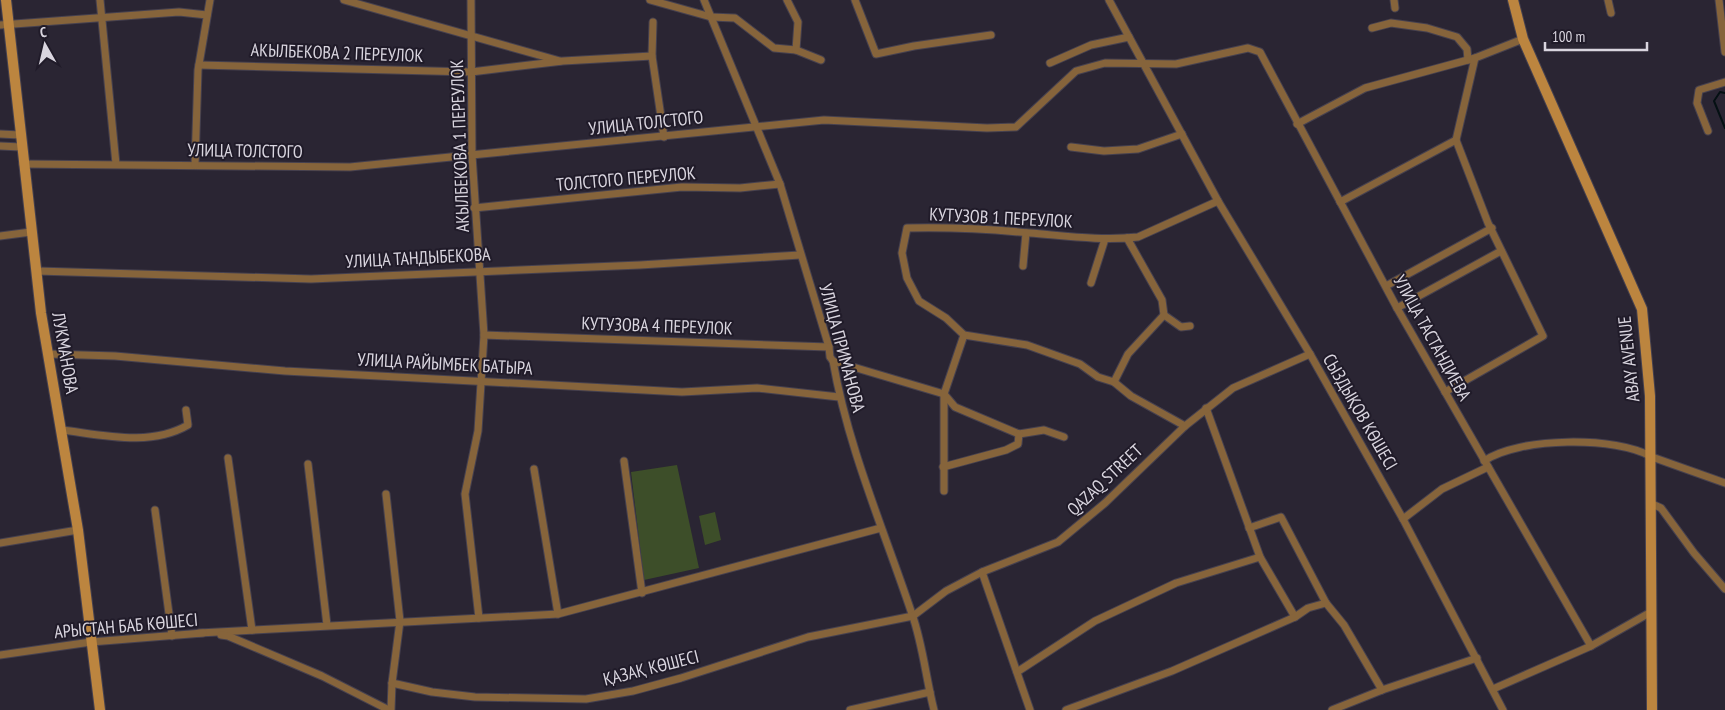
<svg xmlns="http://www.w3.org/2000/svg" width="1725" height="710" font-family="'PT Sans Narrow',sans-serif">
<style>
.green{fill:#3d4e29}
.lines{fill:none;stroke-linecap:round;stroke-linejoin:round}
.stream{stroke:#041013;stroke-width:2}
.street-casing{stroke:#46414f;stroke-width:9}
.secondary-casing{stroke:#46414f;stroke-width:12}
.street{stroke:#86643b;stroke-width:7}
.secondary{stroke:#bc853f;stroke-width:10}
.labels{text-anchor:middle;stroke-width:4;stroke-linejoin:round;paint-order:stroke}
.street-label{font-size:18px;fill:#d9d5df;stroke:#201b29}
</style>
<rect width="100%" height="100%" fill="#2a2533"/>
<g class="green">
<polygon points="677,465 699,568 644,580 631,472"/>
<polygon points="715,512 721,540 705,545 699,516"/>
</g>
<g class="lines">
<polyline class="stream" points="1725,93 1720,92 1714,101 1725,128"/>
<g class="street-casing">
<g id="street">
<polyline points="100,0 116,164"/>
<polyline points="344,0 560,61"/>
<polyline points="471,0 472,155 484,335 478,431 465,494 479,618"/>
<polyline points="650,0 711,17 735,18 774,48 796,50 821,60"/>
<path d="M704,0L780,184L829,347L830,357L833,361C848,448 884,530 912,614C923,645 926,679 934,710"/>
<polyline points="787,0 798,22 796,50"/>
<polyline points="855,0 876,54 914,46 991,35"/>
<polyline points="1109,0 1218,201 1310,354 1403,519 1503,710"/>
<polyline points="1394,0 1395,8"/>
<polyline points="1608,0 1611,13"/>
<polyline points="1719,0 1725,52"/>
<polyline points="0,25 179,12 207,15"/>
<polyline points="1372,28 1391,23 1427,28 1457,37 1467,49 1468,60"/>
<polyline points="652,56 653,22"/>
<polyline points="1050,63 1091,45 1129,37"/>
<polyline points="199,65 471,72 563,61 652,56 664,137"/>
<polyline points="1297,124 1365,88 1475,58 1523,39"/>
<polyline points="1708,131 1697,103 1699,90 1725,82"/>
<polyline points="0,134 20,135"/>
<polyline points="0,146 21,147"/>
<polyline points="1071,147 1104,151 1138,149 1182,134"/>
<polyline points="23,164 350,167 824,120 987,128 1016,127 1076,71 1105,63 1176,64 1248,48 1260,52 1397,308 1591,646"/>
<polyline points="195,165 198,70 210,0"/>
<polyline points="1340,202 1456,140"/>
<polyline points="474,208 682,187 740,188 780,184"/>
<polyline points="0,236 31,232"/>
<polyline points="1127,238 1162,300 1164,315 1181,327 1190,326"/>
<polyline points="1023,266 1026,233"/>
<polyline points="37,271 311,279 640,265 800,255"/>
<polyline points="1091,283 1105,239"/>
<polyline points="1386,286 1492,228"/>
<polyline points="1397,308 1501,251"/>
<polyline points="484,335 829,347"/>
<polyline points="49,354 115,356 285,371 682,392 757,388 839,397"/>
<polyline points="833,361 944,394 955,407 1019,434 1044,430 1064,437"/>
<polyline points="1114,382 1128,354 1164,315"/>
<polyline points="1445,392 1543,336 1488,223 1456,140 1475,58"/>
<polyline points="1206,408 1260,557 1295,617"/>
<path d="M1185,426L1131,396L1114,382L1098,377L1080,364L1027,345L964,335L946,318L919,301L907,278L902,253L907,228C948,227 990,229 1030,233C1067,236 1102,241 1138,237L1218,201"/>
<path d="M62,430C103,435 150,447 188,425L186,410"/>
<polyline points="228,458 252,630"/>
<polyline points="624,461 642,593"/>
<path d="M1484,461C1518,437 1617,436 1652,457L1725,483"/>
<polyline points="308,464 327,625"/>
<polyline points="943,467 1006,450 1018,444 1019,434"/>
<polyline points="534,469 558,614"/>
<polyline points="944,491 944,394 964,335"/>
<polyline points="386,494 400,621 392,683 391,710"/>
<polyline points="1650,503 1661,508 1694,553 1725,589"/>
<polyline points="155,510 172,636"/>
<polyline points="1403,519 1442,489 1488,467"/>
<polyline points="1249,528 1281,517 1326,603 1344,625 1382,690"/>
<polyline points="0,543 78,530"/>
<polyline points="982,572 1030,710"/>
<polyline points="199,633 558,614 881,528"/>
<polyline points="221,635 228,636 322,676 389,710"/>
<polyline points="0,655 91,642 203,633"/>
<polyline points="1017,672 1095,621 1176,583 1260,557"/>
<polyline points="392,683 432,692 475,697 586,699 633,691 681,678 808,637 913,616 946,591 982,572 1058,542 1105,503 1185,426 1233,388 1310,354"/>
<polyline points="1493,689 1591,646 1651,612"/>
<polyline points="850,710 930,692"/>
<polyline points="1066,710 1172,671 1295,617 1308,608 1326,603"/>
<polyline points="1332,710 1382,690 1477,658"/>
</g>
</g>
<g class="secondary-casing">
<g id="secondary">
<polyline points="6,0 41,313 78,530 100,710"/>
<polyline points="1513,0 1523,39 1642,309 1650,396 1652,710"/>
</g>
</g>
<use href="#street" class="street"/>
<use href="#secondary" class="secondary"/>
</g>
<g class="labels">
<g class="street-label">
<text transform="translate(337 53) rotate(2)" y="6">АКЫЛБЕКОВА 2 ПЕРЕУЛОК</text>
<text transform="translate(646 123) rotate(-6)" y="6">УЛИЦА ТОЛСТОГО</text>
<text transform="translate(460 146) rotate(-92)" y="6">АКЫЛБЕКОВА 1 ПЕРЕУЛОК</text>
<text transform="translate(245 151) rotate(1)" y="6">УЛИЦА ТОЛСТОГО</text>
<text transform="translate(626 179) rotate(-5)" y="6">ТОЛСТОГО ПЕРЕУЛОК</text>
<text transform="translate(1001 218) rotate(3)" y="6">КУТУЗОВ 1 ПЕРЕУЛОК</text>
<text transform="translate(418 258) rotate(-3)" y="6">УЛИЦА ТАНДЫБЕКОВА</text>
<text transform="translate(657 326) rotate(2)" y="6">КУТУЗОВА 4 ПЕРЕУЛОК</text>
<text transform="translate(1432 338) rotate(61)" y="6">УЛИЦА ТАСТАНДИЕВА</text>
<text transform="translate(842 348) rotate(75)" y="6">УЛИЦА ПРИМАНОВА</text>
<text transform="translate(65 353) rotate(80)" y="6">ЛУКМАНОВА</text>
<text transform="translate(1629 359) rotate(-96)" y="6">ABAY AVENUE</text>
<text transform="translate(445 364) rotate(3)" y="6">УЛИЦА РАЙЫМБЕК БАТЫРА</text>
<text transform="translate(1360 412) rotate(60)" y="6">СЫЗДЫҚОВ КӨШЕСІ</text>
<text transform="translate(1105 480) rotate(-43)" y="6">QAZAQ STREET</text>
<text transform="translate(126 626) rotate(-5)" y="6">АРЫСТАН БАБ КӨШЕСІ</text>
<text transform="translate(651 668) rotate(-14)" y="6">ҚАЗАҚ КӨШЕСІ</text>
</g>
</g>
<g transform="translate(45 45) rotate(352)" stroke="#201b29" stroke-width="4" paint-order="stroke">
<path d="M0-4L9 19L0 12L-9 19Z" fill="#d9d5df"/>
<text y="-8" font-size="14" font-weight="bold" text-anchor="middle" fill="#d9d5df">С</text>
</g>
<path d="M1545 42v8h102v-8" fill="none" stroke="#d9d5df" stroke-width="2.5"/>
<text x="1552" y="42" font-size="15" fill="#d9d5df" stroke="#201b29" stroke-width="4" paint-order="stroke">100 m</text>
</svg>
